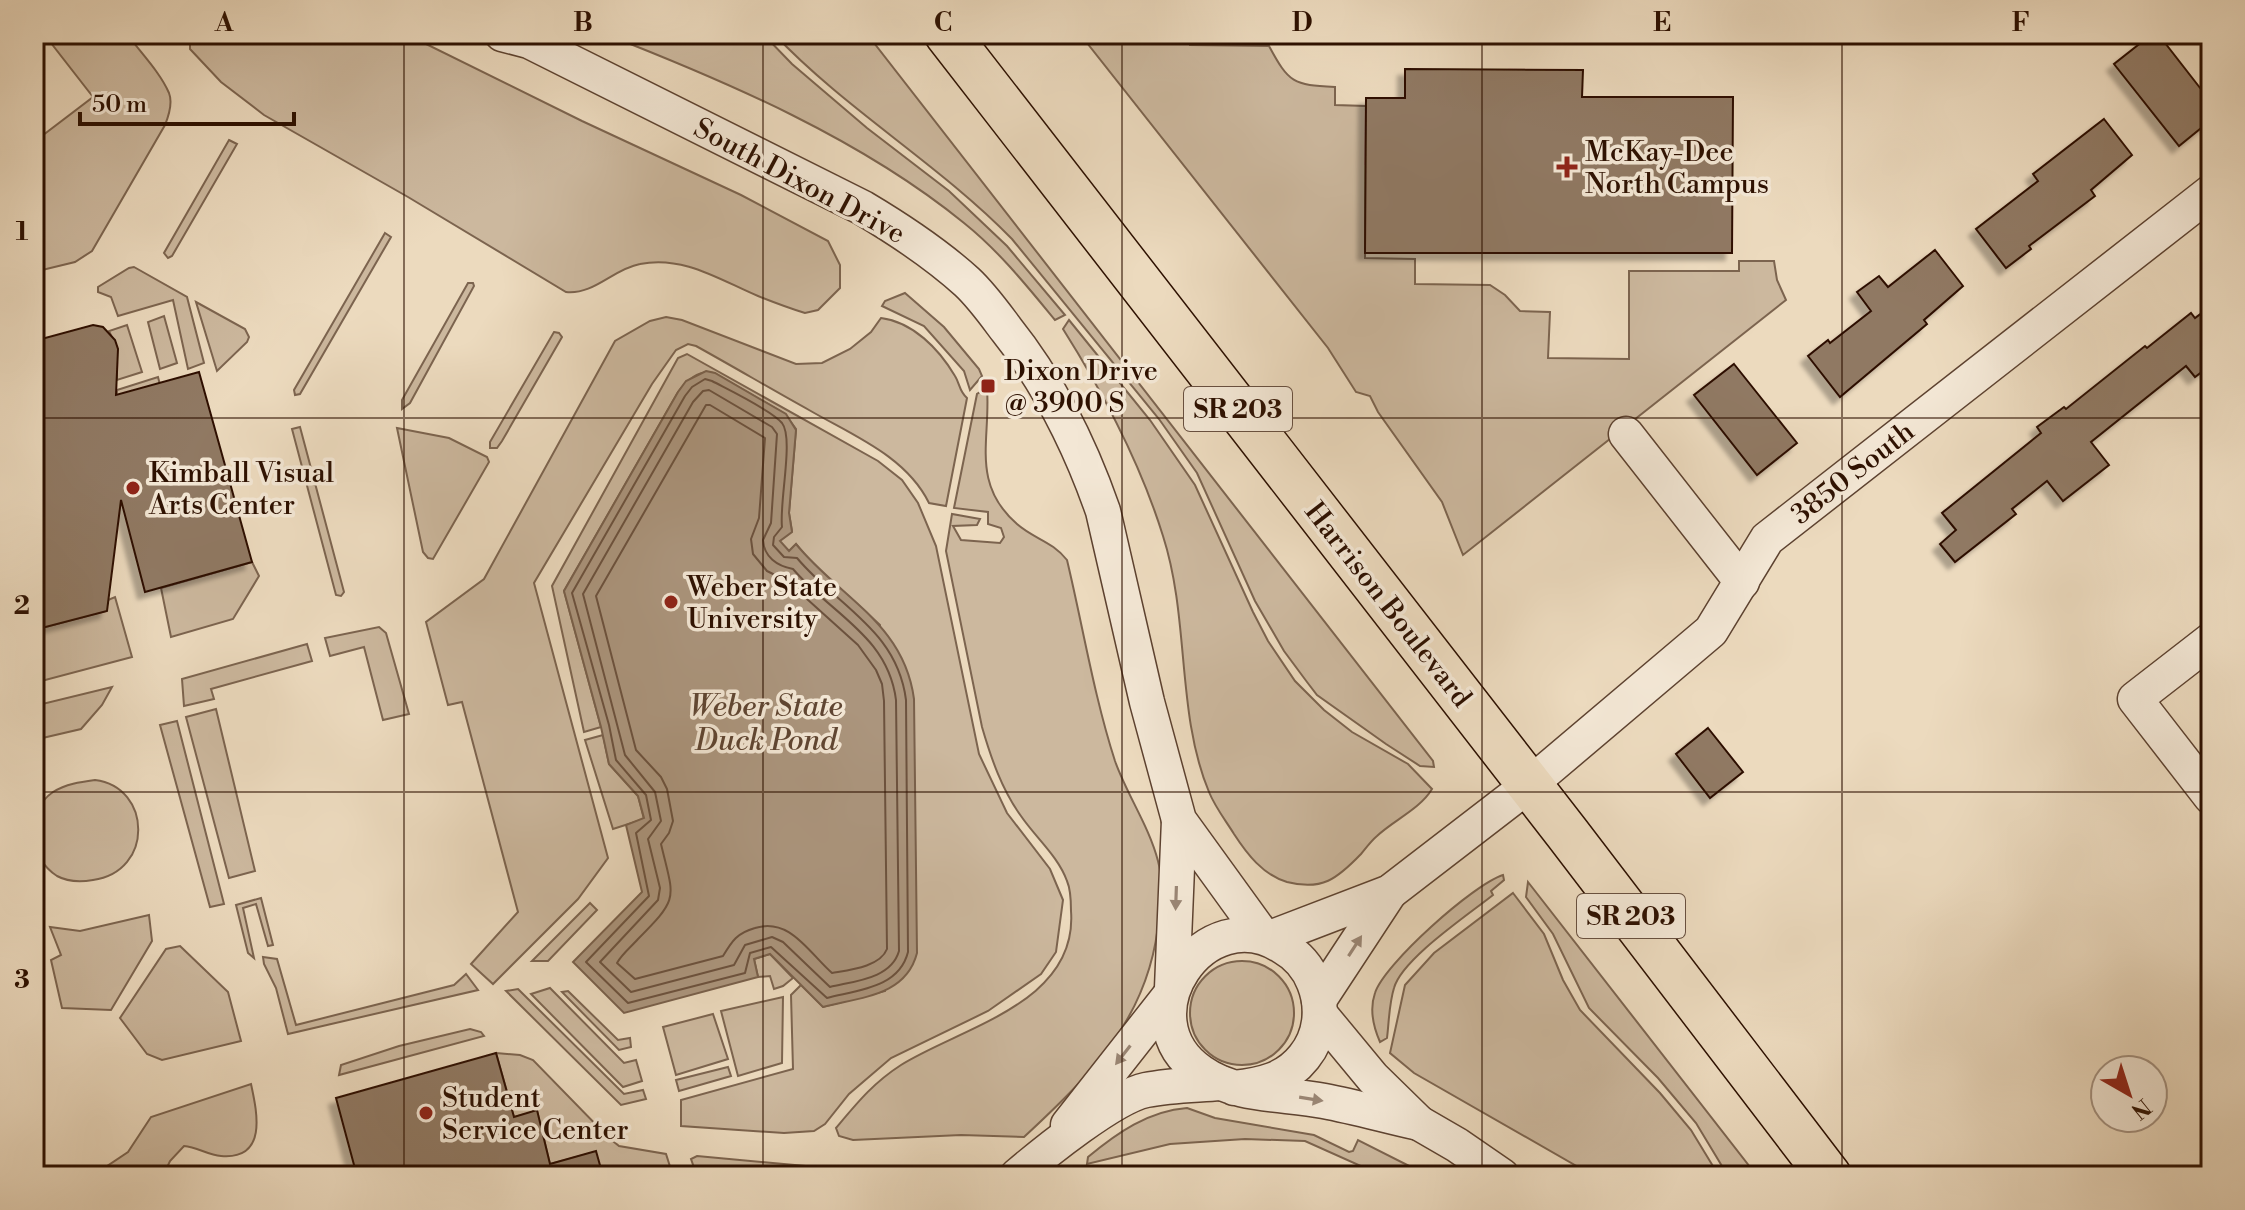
<svg xmlns="http://www.w3.org/2000/svg" width="2245" height="1210" font-family="'Libre Bodoni',serif">
<style>
.green{fill:#ccb89e;stroke:#7c644f;stroke-width:2}
.water{fill:#ab957d;stroke:#79604b;stroke-width:2}
.lines{fill:none;stroke-linecap:round;stroke-linejoin:round}
.shore{stroke:#6c523e;stroke-width:2}
.building{fill:#907963;stroke:#2d1000;stroke-width:2;filter:url(#shadow)}
.minor-casing{stroke:#5d4230;stroke-width:37}
.major-casing{stroke:#2d1000;stroke-width:47}
.minor{stroke:#f3e7d5;stroke-width:34}
.major{stroke:#ecdabe;stroke-width:44}
.oneway{fill:#9a8675}
.grid{fill:none;stroke:#2d1000;stroke-width:2;stroke-opacity:0.55}
.poi-dot{fill:#8f2418;stroke:#f3e7d5;stroke-width:3}
.labels{text-anchor:middle;stroke-width:7;stroke-linejoin:round;paint-order:stroke}
.shield{fill:#f3e7d5;stroke:#685040;stroke-width:2}
.shield-label{font-size:26px;font-weight:bold;fill:#2d1000}
.poi-label{font-size:28px;fill:#2d1000;stroke:#f3e7d5;text-anchor:start}
.street-label{font-size:28px;fill:#2d1000;stroke:#f3e7d5}
.water-label{font-size:30px;font-style:italic;fill:#5f4532;stroke:#f3e7d5}
.neatline{fill:none;stroke:#2d1000;stroke-width:3}
.grid-label{font-size:26px;text-anchor:middle;font-weight:bold;fill:#2d1000}
</style>
<defs>
<filter id="shadow"><feDropShadow dx="-7" dy="7" stdDeviation="2" flood-color="#0004"/></filter>
</defs>
<rect width="100%" height="100%" fill="#ecdabe"/>
<filter id="stains"><feTurbulence type="fractalNoise" baseFrequency=".0025" numOctaves="4"/><feColorMatrix values="0 0 0 0 .2 0 0 0 0 .09 0 0 0 0 .02 0 0 0 .5 -.17"/></filter>
<radialGradient id="worn" r=".72"><stop offset=".6" stop-color="#630" stop-opacity="0"/><stop offset="1" stop-color="#630" stop-opacity=".3"/></radialGradient>
<g class="green">
<path d="M44,34H127C140,52 160,72 169,93C173,103 169,115 165,125L92,251L75,262L34,272V142L93,97Z"/>
<path d="M190,34H401L414,38L582,121L741,195L828,241L840,265V288L818,310L805,313C789,308 773,302 758,296C720,280 683,255 640,264C613,269 594,295 566,292L408,197L264,115L221,82L190,49Z"/>
<path d="M605,34H763L792,64L867,128L949,191L1007,246L1065,315L1055,320C1027,286 999,251 964,223C861,139 728,82 605,34Z"/>
<path d="M774,34H867L1433,761L1434,767L1420,766L1386,744L1317,695L1307,682L1284,651L1255,601L1197,473L1159,419L1012,239C939,164 846,110 774,34Z"/>
<path d="M1080,34H1189L1190,45L1269,46C1289,83 1293,85 1335,87V105L1366,106L1365,258L1415,259V284L1490,285L1505,295L1520,311L1550,312L1548,358L1629,359V271H1739V261H1774L1777,280L1786,300L1463,555L1442,502L1378,412L1370,396L1356,392L1328,348Z"/>
<polygon points="229,140 237,144 172,256 168,258 164,253"/>
<polygon points="385,233 391,237 300,394 295,395 294,390"/>
<polygon points="134,267 187,297 204,363 188,369 173,300 118,316 111,297 98,292 98,287 129,268"/>
<polygon points="468,283 473,283 474,286 410,403 402,409 402,400"/>
<polygon points="905,293 944,327 979,369 982,376 970,390 964,371 924,326 882,306 885,301"/>
<polygon points="196,302 245,329 249,337 247,342 217,371"/>
<polygon points="164,316 177,363 160,369 148,322"/>
<path d="M666,317L682,320L796,364L822,363L850,349L871,332L881,318C913,322 939,349 955,376C960,384 959,391 967,398L946,506L929,503C906,456 852,435 809,410C771,389 734,367 696,346L688,344L676,350L652,384L534,583L608,858L578,899L493,984L471,964L518,912L462,702L448,705L426,622L484,579L615,341L650,321Z"/>
<path d="M1069,320L1150,420L1195,485L1253,612L1268,641L1295,681L1324,710L1352,732L1408,764L1432,789C1420,809 1394,820 1377,836C1371,841 1366,848 1361,854C1337,879 1322,891 1287,882C1263,875 1247,854 1234,834C1226,821 1215,807 1209,792C1176,713 1190,620 1163,536C1140,462 1104,394 1063,329Z"/>
<polygon points="127,325 142,372 117,380 117,349 109,331"/>
<polygon points="554,332 559,333 562,337 502,441 497,448 490,448 490,442"/>
<path d="M687,354L878,461L902,480L918,503L936,546L979,754L1007,813L1050,869L1063,900L1056,952L1041,974L988,1011L891,1058L849,1094L825,1124L814,1131L784,1133L681,1126V1100L793,1069L791,995L801,985L823,1007L885,991L880,625L810,561L796,544L789,551L779,541L792,531L789,513L796,429L785,414L714,373C699,369 687,380 678,392L564,591L601,727L584,732L552,586L678,358Z"/>
<polygon points="158,377 164,401 116,414 117,390"/>
<path d="M987,388C991,439 970,483 1017,524C1034,539 1052,541 1067,560C1083,627 1094,696 1115,761C1127,795 1149,826 1158,861C1163,879 1161,896 1159,915C1152,1014 1093,1073 1024,1137L961,1135L853,1140L839,1136L836,1128C857,1103 873,1083 901,1065C962,1027 1078,1003 1071,911C1071,902 1071,890 1067,881C1058,856 1036,838 1021,816C1002,790 991,758 982,727L946,551L952,514L980,519L977,525L953,526L961,540L1000,543L1004,537L1001,528L988,524V512L954,508L977,394Z"/>
<polygon points="300,427 344,592 341,596 336,595 292,429"/>
<polygon points="397,428 449,438 487,457 489,462 433,559 428,558 423,552"/>
<polygon points="252,562 259,576 233,619 171,637 161,588"/>
<polygon points="115,597 132,657 34,683 34,630 106,611 108,600"/>
<polygon points="379,627 386,633 409,714 383,720 364,647 330,656 325,638"/>
<polygon points="307,644 312,661 211,689 214,699 184,706 182,679"/>
<polygon points="112,687 102,705 81,729 34,740 34,706"/>
<polygon points="216,709 255,871 229,878 186,717"/>
<polygon points="177,721 224,904 210,907 160,725"/>
<polygon points="603,735 609,764 638,796 644,819 613,829 585,740"/>
<path d="M95,780C152,787 154,872 93,880C81,882 68,882 57,876C28,858 24,812 53,792C66,784 80,782 95,780Z"/>
<path d="M1503,875L1504,880L1491,891L1493,895C1468,915 1402,959 1394,988C1389,1004 1389,1022 1387,1038L1380,1042C1373,1026 1369,1010 1375,993C1384,964 1474,884 1503,875Z"/>
<polygon points="1528,882 1757,1176 1728,1176 1696,1123 1658,1078 1589,1008 1553,934 1526,897"/>
<polygon points="1513,893 1544,934 1563,980 1580,1010 1660,1093 1691,1130 1719,1176 1594,1176 1414,1073 1390,1053 1405,985 1434,953"/>
<polygon points="261,898 273,945 268,946 256,904 243,908 254,958 248,953 236,905"/>
<polygon points="590,903 597,910 548,961 532,961"/>
<polygon points="149,915 152,941 111,1010 62,1008 51,960 61,955 50,927 80,931"/>
<polygon points="180,946 228,992 241,1041 162,1060 147,1054 120,1018 166,949"/>
<polygon points="770,954 793,978 783,986 774,989 770,976 758,977 754,959"/>
<polygon points="263,957 277,959 296,1025 454,985 466,974 478,990 288,1034 276,988 264,964"/>
<circle cx="1242" cy="1013" r="52"/>
<polygon points="550,988 624,1063 636,1060 642,1081 623,1087 531,994"/>
<polygon points="518,989 624,1094 643,1090 646,1099 621,1105 506,991"/>
<polygon points="568,991 618,1040 630,1038 631,1047 619,1050 562,992"/>
<polygon points="783,997 782,1063 738,1076 721,1011"/>
<polygon points="713,1014 728,1059 676,1075 663,1027"/>
<polygon points="470,1029 481,1032 484,1036 339,1075 341,1065 399,1046"/>
<polygon points="496,1053 520,1055 533,1060 608,1137 619,1146 666,1154 673,1176 629,1176 626,1169 602,1174 595,1152 550,1164 537,1111 514,1117"/>
<polygon points="728,1067 731,1076 679,1091 676,1080"/>
<path d="M251,1084C257,1112 268,1160 221,1156C208,1155 197,1147 184,1146L170,1161L163,1176H81L107,1166L128,1152L151,1117Z"/>
<path d="M1187,1108L1215,1118L1314,1135L1349,1152L1353,1151L1358,1140L1429,1176H1383L1305,1141L1245,1139L1170,1144L1087,1164L1088,1157C1117,1133 1148,1111 1187,1108Z"/>
<polygon points="697,1156 805,1166 806,1174 697,1176 691,1159"/>
<polygon points="828,1166 907,1176 819,1176 819,1173"/>
</g>
<path class="water" d="M706,371L715,373L786,414L796,430L789,513L792,532L780,541L789,551L796,544C840,598 904,623 914,699L917,953C906,996 861,997 823,1007L770,954L754,959L758,977L624,1013L573,962L642,892L626,825L644,818L638,796L609,764L601,727L564,591L678,392L686,381Z"/>
<g class="lines">
<g class="shore">
<path d="M705,379L712,381C729,390 771,410 782,423C794,438 779,503 782,527L774,537L773,545L784,557L797,558C838,607 897,630 906,700L908,952C899,988 858,990 827,998L771,947L750,953L745,973L628,1003L586,962L649,896L636,833L651,820L646,795L616,760L609,725L572,593L685,396L692,387Z"/>
<path d="M709,390L772,427L777,434L771,523L763,540C764,557 777,566 793,569C831,614 888,636 896,700L899,951C891,979 854,981 830,987L783,942L772,937L745,945L734,965L631,992L600,962L658,900L660,888L648,839L661,821L655,792L625,755L583,594L693,402L703,391Z"/>
<path d="M706,405H710L765,438L759,518L751,539L753,554L767,571L787,581L858,645L876,670L882,684L884,701L887,949C880,967 849,970 832,973C809,953 790,917 755,928C737,933 732,941 723,956L635,979L617,963C622,954 631,947 638,939C680,897 674,899 661,844L669,833L673,821L667,789L661,777L636,750L596,596Z"/>
</g>
</g>
<g class="building">
<polygon points="2152,34 2158,34 2211,102 2211,120 2179,146 2114,64"/>
<polygon points="1405,69 1583,70 1582,97 1733,97 1732,253 1365,253 1366,98 1405,98"/>
<polygon points="2104,119 2132,155 2091,190 2095,196 2029,246 2031,249 2006,268 1976,229 2038,181 2033,174"/>
<polygon points="1935,250 1963,286 1924,320 1927,324 1840,397 1808,356 1828,340 1830,343 1871,311 1857,292 1879,276 1888,287"/>
<polygon points="2211,306 2211,365 2195,377 2186,366 2091,442 2109,465 2063,501 2047,481 2012,509 2016,514 1955,562 1940,544 1956,530 1942,513 2041,433 2037,427 2064,407 2066,409 2145,346 2147,348 2191,313 2195,318"/>
<polygon points="93,325 103,327 115,340 118,349 116,395 199,372 252,562 145,592 121,500 107,611 34,630 34,341"/>
<polygon points="1734,364 1797,443 1757,475 1694,395"/>
<polygon points="1708,728 1743,772 1710,798 1676,754"/>
<polygon points="496,1053 514,1117 537,1110 550,1164 596,1151 603,1176 357,1176 336,1098"/>
</g>
<g class="lines">
<g class="minor-casing">
<g id="minor">
<path d="M502,34L529,41L863,208C900,230 935,253 967,282C982,296 994,313 1006,329C1050,384 1080,445 1103,511L1147,702L1179,820L1263,936"/>
<polyline points="1626,434 1742,582"/>
<polyline points="2211,640 2135,699 2211,797"/>
<polyline points="1270,938 1390,892 1529,785 1711,631 1767,539 2211,192"/>
<polyline points="1172,988 1179,820"/>
<polyline points="1319,1000 1390,892"/>
<polyline points="1320,1014 1373,1078 1419,1123 1457,1145 1502,1176"/>
<path d="M1234,1088C1261,1085 1286,1080 1304,1057C1321,1036 1324,1008 1314,983C1308,967 1297,955 1283,947C1205,896 1122,1018 1201,1072C1236,1097 1283,1093 1324,1101C1356,1107 1387,1116 1419,1123"/>
<polyline points="1068,1125 1171,994"/>
<path d="M1017,1176C1044,1153 1113,1097 1146,1090C1170,1085 1196,1085 1220,1083"/>
</g>
</g>
<g class="major-casing">
<polyline id="major" points="947,34 1567,833 1829,1176"/>
</g>
<use href="#minor" class="minor"/>
<use href="#major" class="major"/>
</g>
<defs><path id="oneway-solid" d="M-6-.8H1V-3.2L6.5 0L1 3.2V.8H-6Z" transform="scale(2)"/></defs>
<g class="oneway">
<use href="#oneway-solid" transform="translate(1176 898) rotate(92)"/>
<use href="#oneway-solid" transform="translate(1355 946) rotate(-57)"/>
<use href="#oneway-solid" transform="translate(1123 1055) rotate(128)"/>
<use href="#oneway-solid" transform="translate(1311 1099) rotate(9)"/>
</g>
<path class="grid" d="M404,34V1176M763,34V1176M1122,34V1176M1482,34V1176M1842,34V1176M34,418H2211M34,792H2211"/>
<g class="poi-dot">
<path d="M1563 155h8v8h8v8h-8v8h-8v-8h-8v-8h8z"/>
<rect x="980" y="378" width="16" height="16" rx="4"/>
<circle cx="133" cy="488" r="8"/>
<circle cx="671" cy="602" r="8"/>
<circle cx="426" cy="1113" r="8"/>
</g>
<g class="labels">
<g class="shield">
<rect x="1184" y="387" width="108" height="44" rx="6"/>
<rect x="1577" y="894" width="108" height="44" rx="6"/>
</g>
<g class="shield-label">
<text x="1238" y="418">SR 203</text>
<text x="1631" y="925">SR 203</text>
</g>
<g class="poi-label">
<text x="1585" y="161">McKay-Dee<tspan x="1585" dy="32">North Campus</tspan></text>
<text x="1004" y="380">Dixon Drive<tspan x="1004" dy="32">@ 3900 S</tspan></text>
<text x="149" y="482">Kimball Visual<tspan x="149" dy="32">Arts Center</tspan></text>
<text x="687" y="596">Weber State<tspan x="687" dy="32">University</tspan></text>
<text x="442" y="1107">Student<tspan x="442" dy="32">Service Center</tspan></text>
</g>
<g class="street-label">
<text transform="translate(800 180) rotate(28)" y="10">South Dixon Drive</text>
<text transform="translate(1852 472) rotate(-38)" y="10">3850 South</text>
<text transform="translate(1389 604) rotate(52)" y="10">Harrison Boulevard</text>
</g>
<g class="water-label">
<text x="766" y="716">Weber State<tspan x="766" dy="34">Duck Pond</tspan></text>
</g>
</g>
<rect width="2245" height="1210" fill="none" stroke="#ecdabe" stroke-width="88"/>
<g transform="translate(2129 1094) rotate(141)"><circle r="38" fill="#f3e7d5" stroke="#a49180" stroke-width="2"/>
<path d="M0-6L14 30L0 20L-14 30Z" fill="#8f2418"/>
<text y="-12" font-size="22" font-weight="bold" text-anchor="middle" fill="#2d1000">N</text>
</g>
<path d="M80 112v12h214v-12" fill="none" stroke="#2d1000" stroke-width="4"/>
<text x="92" y="112" font-size="24" fill="#2d1000" stroke="#f3e7d5" stroke-width="6" paint-order="stroke">50 m</text>
<rect x="44" y="44" width="2157" height="1122" class="neatline"/>
<g class="grid-label">
<text x="224" y="31">A</text>
<text x="583" y="31">B</text>
<text x="943" y="31">C</text>
<text x="1302" y="31">D</text>
<text x="1662" y="31">E</text>
<text x="2021" y="31">F</text>
<text x="22" y="240">1</text>
<text x="22" y="614">2</text>
<text x="22" y="988">3</text>
</g>
<rect width="100%" height="100%" filter="url(#stains)"/>
<rect width="100%" height="100%" fill="url(#worn)"/>
</svg>
